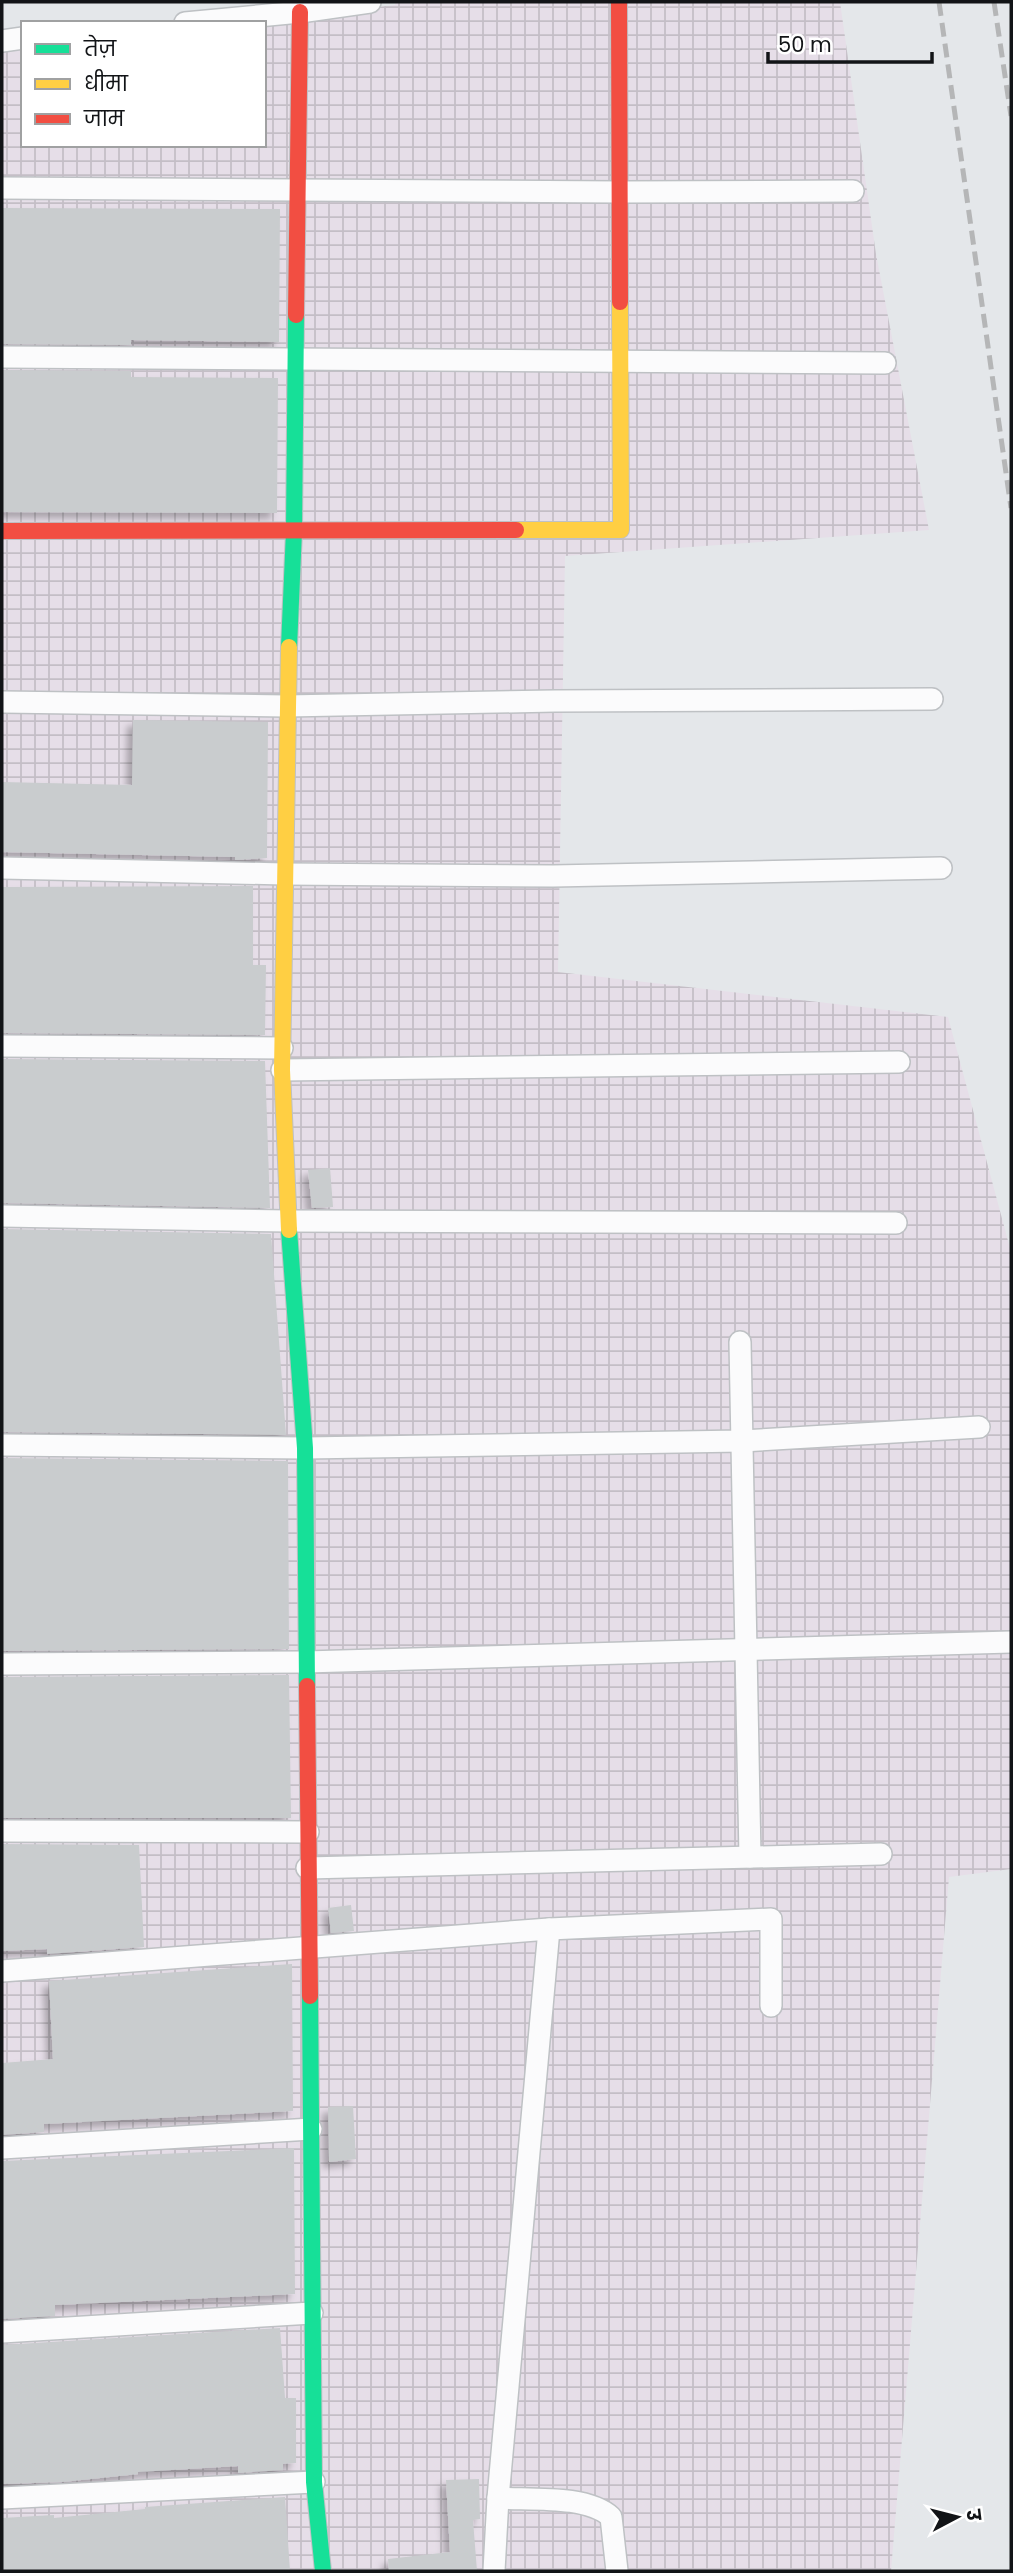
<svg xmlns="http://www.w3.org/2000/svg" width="1013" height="2573" font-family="Poppins,'Noto Sans Devanagari',sans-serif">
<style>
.industrial{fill:url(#industrial-grid)}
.building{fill:#c9ccce;filter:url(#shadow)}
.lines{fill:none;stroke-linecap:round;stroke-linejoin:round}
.street-casing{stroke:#bec1c4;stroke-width:24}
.fast-casing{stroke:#bec1c4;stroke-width:18}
.slow-casing{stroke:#bec1c4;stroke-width:18}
.jam-casing{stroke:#bec1c4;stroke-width:18}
.street{stroke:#fbfbfc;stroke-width:21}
.fast{stroke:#16e098;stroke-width:16}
.slow{stroke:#ffcf43;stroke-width:16}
.jam{stroke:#f24e42;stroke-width:16}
.rail{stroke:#b5b6b7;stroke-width:5;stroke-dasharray:14 7;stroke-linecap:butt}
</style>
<defs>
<pattern id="industrial-grid" width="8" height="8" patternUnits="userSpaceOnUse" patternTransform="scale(1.75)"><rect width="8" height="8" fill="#e6dee8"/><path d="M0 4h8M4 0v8" fill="none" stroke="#c4bec6"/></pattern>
<filter id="shadow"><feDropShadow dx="-6" dy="6" stdDeviation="3.5" flood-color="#0004"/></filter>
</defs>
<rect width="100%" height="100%" fill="#e4e7ea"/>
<polygon class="industrial" points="396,2 840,2 876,254 929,530 565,556 558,972 948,1017 1011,1252 1011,1869 949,1877 891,2571 2,2571 2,49 23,47 23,145 264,145 264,23 234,23 395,5"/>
<g class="building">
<polygon points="2,208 280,209 279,342 131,340 131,345 2,344"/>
<polygon points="2,370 131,371 131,377 278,378 277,513 2,512"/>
<polygon points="133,720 268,722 267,858 235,860 235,857 2,852 2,782 132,785"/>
<polygon points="253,886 253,965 266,965 265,1035 2,1033 2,887"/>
<polygon points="2,1059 265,1061 270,1208 2,1203"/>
<polygon points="330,1168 333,1207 312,1208 308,1170"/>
<polygon points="2,1229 271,1234 286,1435 2,1432"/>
<polygon points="2,1458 288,1461 289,1649 2,1651"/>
<polygon points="289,1675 291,1818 2,1818 2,1677"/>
<polygon points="2,1844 139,1845 144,1947 47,1954 47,1949 2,1951"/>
<polygon points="351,1905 354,1931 331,1933 328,1908"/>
<polygon points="292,1964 293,2111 44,2124 44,2132 2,2135 2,2063 53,2059 49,1981"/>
<polygon points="353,2106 356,2159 329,2162 328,2107"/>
<polygon points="294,2148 295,2294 55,2305 55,2316 2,2319 2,2161"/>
<polygon points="280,2328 285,2398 296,2398 296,2463 283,2464 283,2470 238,2473 238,2466 138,2472 138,2474 62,2482 2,2484 2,2345"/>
<polygon points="479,2479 480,2519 473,2520 477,2571 389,2571 388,2559 450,2552 446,2480"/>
<polygon points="285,2497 290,2571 2,2571 2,2518 54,2515 54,2518 145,2509 145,2507"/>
</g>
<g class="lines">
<g class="street-casing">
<g id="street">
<polyline points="185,23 300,12 370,2"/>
<polyline points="2,41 23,38"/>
<polyline points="2,188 620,192 853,191"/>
<polyline points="2,357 885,363"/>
<polyline points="2,702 286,706 555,701 932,699"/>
<polyline points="2,868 284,874 553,876 941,868"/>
<polyline points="2,1046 282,1048"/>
<polyline points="282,1070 899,1062"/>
<polyline points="2,1216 288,1221 896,1223"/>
<polyline points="740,1342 750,1857"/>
<polyline points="2,1445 305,1448 742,1441 979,1427"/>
<polyline points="2,1664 305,1662 1011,1642"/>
<polyline points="2,1831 308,1832"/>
<polyline points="307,1868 881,1854"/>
<polyline points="2,1971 549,1929 771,1919 771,2006"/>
<polyline points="2,2148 311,2129"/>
<polyline points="2,2332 312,2313"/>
<polyline points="2,2498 314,2482"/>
<path d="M498,2498C531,2500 587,2495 611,2517L617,2571"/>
<polyline points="494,2571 498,2498 549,1929"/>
</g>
</g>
<g class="fast-casing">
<g id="fast">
<polyline points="289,647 294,531 296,315"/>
<polyline points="289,1230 305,1448 307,1686"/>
<polyline points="310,1996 314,2482 323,2571"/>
</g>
</g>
<g class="slow-casing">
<g id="slow">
<polyline points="516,530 621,530 620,302"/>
<polyline points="289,647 282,1070 289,1230"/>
</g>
</g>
<g class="jam-casing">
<g id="jam">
<polyline points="619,2 620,302"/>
<polyline points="296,315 300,12"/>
<polyline points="2,531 516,530"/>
<polyline points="307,1686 310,1996"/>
</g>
</g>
<use href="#street" class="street"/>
<use href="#fast" class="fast"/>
<use href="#slow" class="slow"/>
<use href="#jam" class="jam"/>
<g class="rail">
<polyline points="939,2 1011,508"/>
<polyline points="994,2 1011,116"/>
</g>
</g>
<rect width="1013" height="2573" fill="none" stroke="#121417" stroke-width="7"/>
<rect x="21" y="21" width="245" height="126" fill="#ffffff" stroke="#a0a1a2" stroke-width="2"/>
<rect x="35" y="44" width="35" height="10" fill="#16e098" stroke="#a0a1a2" stroke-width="2"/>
<text x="84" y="56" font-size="21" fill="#121417">तेज़</text>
<rect x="35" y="79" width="35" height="10" fill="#ffcf43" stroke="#a0a1a2" stroke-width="2"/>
<text x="84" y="91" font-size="21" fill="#121417">धीमा</text>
<rect x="35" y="114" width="35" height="10" fill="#f24e42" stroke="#a0a1a2" stroke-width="2"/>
<text x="84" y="126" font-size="21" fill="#121417">जाम</text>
<g transform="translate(957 2517) rotate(83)" stroke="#ffffff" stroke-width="5" paint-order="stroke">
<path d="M0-5L12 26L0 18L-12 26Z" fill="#121417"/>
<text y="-10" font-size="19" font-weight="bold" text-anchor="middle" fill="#121417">उ</text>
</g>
<path d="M768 52v10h164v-10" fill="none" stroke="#121417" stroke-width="3.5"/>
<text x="778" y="52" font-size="21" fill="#121417" stroke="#ffffff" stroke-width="5" paint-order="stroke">50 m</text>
</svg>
